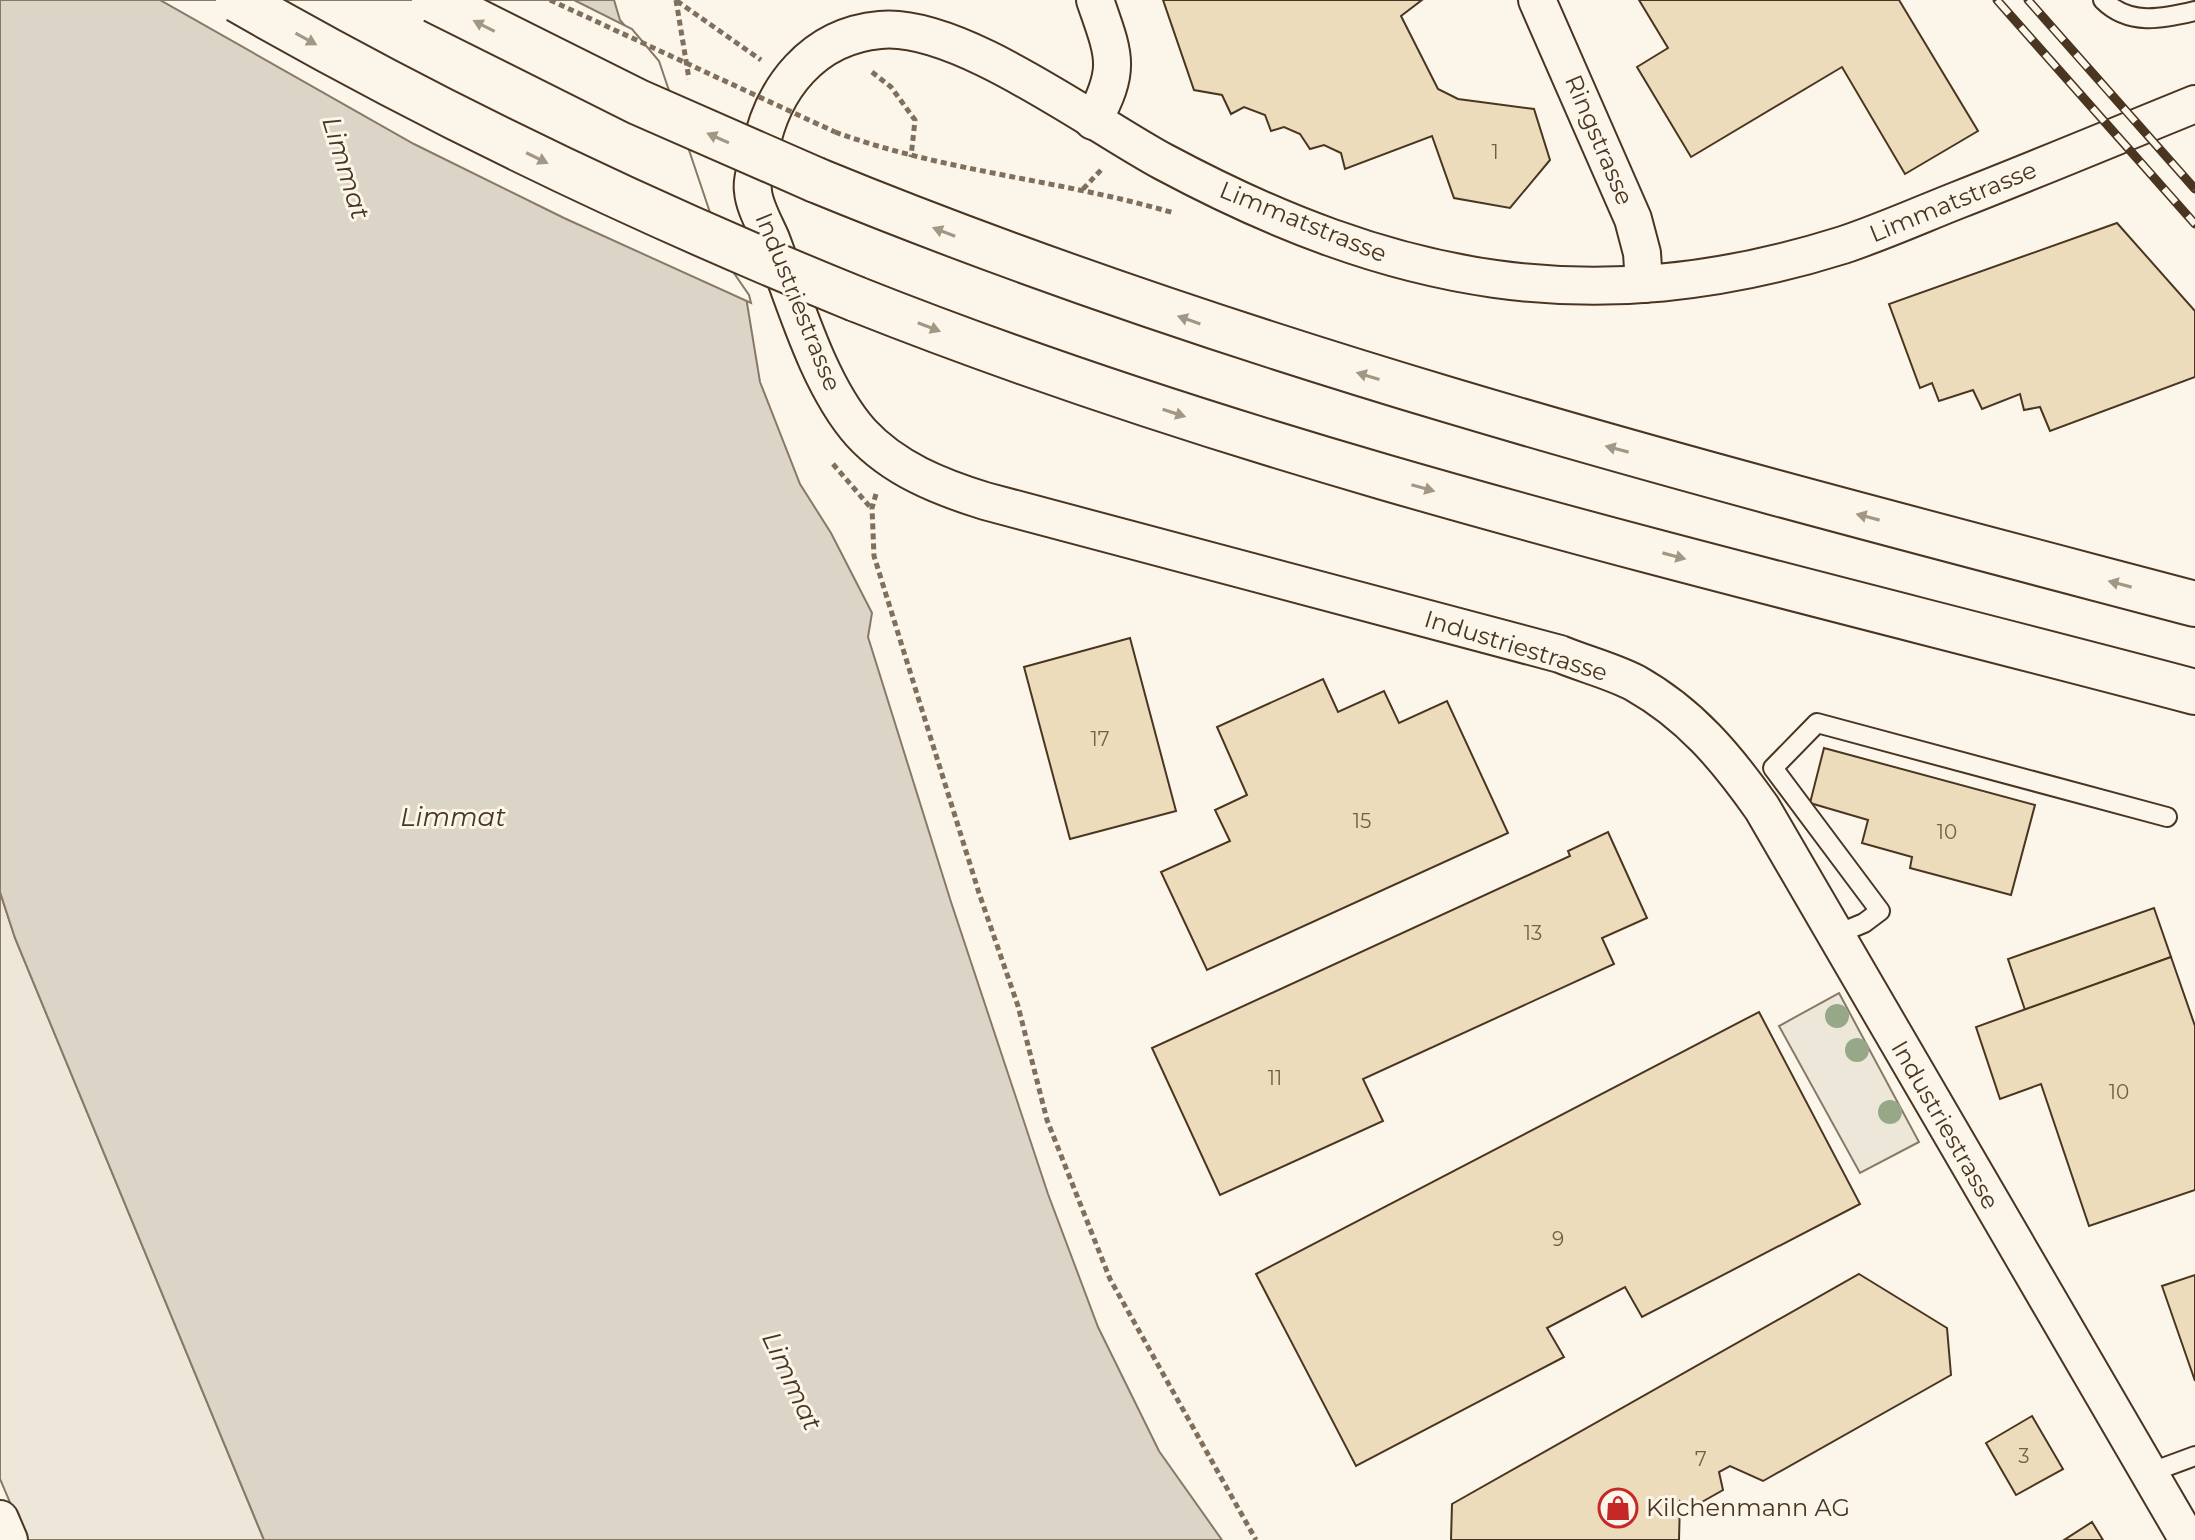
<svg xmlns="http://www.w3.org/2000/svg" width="2195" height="1540" font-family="Montserrat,sans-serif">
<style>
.green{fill:#ede6d9;stroke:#887966;stroke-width:2}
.parking{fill:#ede7d9;stroke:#887966;stroke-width:2}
.water{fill:#dcd4c6;stroke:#887966;stroke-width:2}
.pier{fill:#fbf6e9;stroke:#887966;stroke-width:2}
.building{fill:#ecdcbc;stroke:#4a3520;stroke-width:2}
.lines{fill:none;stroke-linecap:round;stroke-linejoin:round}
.lane-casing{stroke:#4a3520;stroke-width:22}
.street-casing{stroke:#4a3520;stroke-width:40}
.highway-casing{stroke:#4a3520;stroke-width:48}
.path{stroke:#7f6f5c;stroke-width:5;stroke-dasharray:6 4;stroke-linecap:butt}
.lane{stroke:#fbf6e9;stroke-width:18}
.street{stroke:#fbf6e9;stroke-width:36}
.highway{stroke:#fbf6e9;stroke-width:44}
.rail-casing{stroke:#4a3520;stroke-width:9}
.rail{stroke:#fbf6e9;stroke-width:6;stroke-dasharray:18;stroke-linecap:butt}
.highway-bridge-casing{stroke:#4a3520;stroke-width:48;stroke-linecap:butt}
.path-bridge{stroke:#7f6f5c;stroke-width:5;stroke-dasharray:6 4;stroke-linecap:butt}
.highway-bridge{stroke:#fbf6e9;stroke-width:44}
.tree{fill:#96a887}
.oneway{fill:#a29684}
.labels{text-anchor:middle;stroke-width:6;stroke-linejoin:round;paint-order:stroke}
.number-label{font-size:20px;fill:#725f47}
.street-label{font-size:24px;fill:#4a3520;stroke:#fbf6e9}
.poi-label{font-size:24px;fill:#4a3520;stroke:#fbf6e9;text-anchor:start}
.water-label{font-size:26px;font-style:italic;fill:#4a3520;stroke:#fbf6e9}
</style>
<rect width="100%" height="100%" fill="#fbf6e9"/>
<polygon class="green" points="0,892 15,938 264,1540 26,1540 0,1479"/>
<polygon class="parking" points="1839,993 1919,1142 1860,1173 1779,1026"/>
<polygon class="water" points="0,0 614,0 620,20 656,63 724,265 746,297 760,382 800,484 831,533 872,613 868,637 951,902 1048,1194 1098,1327 1159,1451 1222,1540 264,1540 15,938 0,892"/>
<polygon class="pier" points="160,0 574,0 632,29 659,61 727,263 749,295 751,303 564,218 414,144"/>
<g class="building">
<polygon points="1163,0 1422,0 1401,16 1438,89 1458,99 1534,109 1550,160 1510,208 1454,198 1432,136 1345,169 1341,153 1324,145 1310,149 1300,134 1284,127 1271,131 1265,115 1244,107 1231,114 1222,95 1194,90"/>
<polygon points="1639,0 1899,0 1978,131 1905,174 1842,67 1691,157 1637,67 1668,48"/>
<polygon points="2117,223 2195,311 2195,377 2050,431 2040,407 2024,410 2020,394 1982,409 1973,390 1939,401 1932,383 1920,388 1889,304"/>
<polygon points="1130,638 1176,811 1070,839 1024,667"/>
<polygon points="1323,679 1338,712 1384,691 1399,723 1447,701 1508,833 1207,970 1161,872 1230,841 1215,810 1247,795 1217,727"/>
<polygon points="1824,748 2035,805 2011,895 1910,868 1912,857 1862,843 1868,820 1810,803"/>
<polygon points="1608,832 1647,918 1602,938 1614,964 1363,1079 1383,1121 1220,1195 1152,1048 1570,856 1568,851"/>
<polygon points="2154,908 2171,957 2025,1010 2008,959"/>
<polygon points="2171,957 2195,1026 2195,1190 2089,1226 2041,1084 2000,1099 1976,1027"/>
<polygon points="1759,1012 1860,1204 1642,1317 1625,1287 1547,1328 1564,1357 1356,1466 1256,1274"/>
<polygon points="1859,1274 1947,1328 1951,1375 1763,1481 1730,1466 1719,1472 1723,1490 1693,1507 1680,1501 1679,1540 1451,1540 1452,1504"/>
<polygon points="2195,1275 2195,1381 2162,1286"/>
<polygon points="2032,1416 2063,1469 2016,1495 1986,1443"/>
<polygon points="2092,1522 2103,1540 2064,1540"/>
</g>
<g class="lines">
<g class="lane-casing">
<g id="lane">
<path d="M2103,0C2129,26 2162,19 2195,11"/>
<polyline points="1835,935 1864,923 1880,911 1773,768 1817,723 2167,817"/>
<polyline points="2149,1473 2195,1456"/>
</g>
</g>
<g class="street-casing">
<g id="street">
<polyline points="1537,0 1633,219 1642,253 1644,284"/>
<path d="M1093,121C1122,68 1114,55 1095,0"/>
<polyline points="0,1519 9,1540"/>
<path d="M2188,1540L1762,808C1726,757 1690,714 1635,683C1612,671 1584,664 1560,654L985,501C940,487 894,469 861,433C818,385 794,299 771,239C765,225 754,206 753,191C751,179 758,163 760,151C772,88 813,36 880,30C958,22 1093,124 1164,162C1392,284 1591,324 1843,245C1882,232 1920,215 1958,200C2037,169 2116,136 2195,104"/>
</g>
</g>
<g class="highway-casing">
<g id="highway">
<path d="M816,180C1262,363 1729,481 2195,604"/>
<path d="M856,299C1289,471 1746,573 2195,692"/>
</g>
</g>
<g class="path">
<polyline points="676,0 689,79"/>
<polyline points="677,1 761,60"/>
<polyline points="872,72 891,87 915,120 911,157"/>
<path d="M835,132C945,172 1062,180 1174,213"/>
<polyline points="1083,189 1101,170"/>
<polyline points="833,464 871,508"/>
<polyline points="876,494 872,508 874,556 979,893 1018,1006 1047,1120 1110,1279 1256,1540"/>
</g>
<use href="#lane" class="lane"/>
<use href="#street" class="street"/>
<use href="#highway" class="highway"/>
<g class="rail-casing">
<g id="rail">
<polyline points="1997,0 2195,224"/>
<polyline points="2028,0 2195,189"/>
</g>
</g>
<use href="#rail" class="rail"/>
<g class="highway-bridge-casing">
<g id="highway-bridge">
<path d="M238,0C437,114 644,213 856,299"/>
<polyline points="434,0 638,102 816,180"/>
</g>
</g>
<polyline class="path-bridge" points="550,0 835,132"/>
<use href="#highway-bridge" class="highway-bridge"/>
</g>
<g class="tree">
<circle cx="1837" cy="1016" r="12"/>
<circle cx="1857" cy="1050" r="12"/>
<circle cx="1890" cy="1112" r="12"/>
</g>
<defs><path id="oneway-solid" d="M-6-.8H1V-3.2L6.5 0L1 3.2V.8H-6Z" transform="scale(2)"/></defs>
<g class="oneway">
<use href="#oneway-solid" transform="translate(484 26) rotate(-153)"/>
<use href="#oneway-solid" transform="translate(306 39) rotate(29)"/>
<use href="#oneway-solid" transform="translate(718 138) rotate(-156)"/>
<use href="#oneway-solid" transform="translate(537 158) rotate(26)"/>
<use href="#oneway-solid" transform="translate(944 232) rotate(-159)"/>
<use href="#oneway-solid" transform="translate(1189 320) rotate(-161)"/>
<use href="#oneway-solid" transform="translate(929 327) rotate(21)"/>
<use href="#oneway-solid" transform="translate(1368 376) rotate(-163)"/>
<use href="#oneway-solid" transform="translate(1174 413) rotate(18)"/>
<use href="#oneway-solid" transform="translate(1617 449) rotate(-165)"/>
<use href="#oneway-solid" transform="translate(1423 488) rotate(16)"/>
<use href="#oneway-solid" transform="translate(1868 517) rotate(-165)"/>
<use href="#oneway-solid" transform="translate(1674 556) rotate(15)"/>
<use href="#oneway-solid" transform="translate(2120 584) rotate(-165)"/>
</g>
<defs>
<g id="shop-ring" transform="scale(2)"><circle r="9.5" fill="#fbf6e9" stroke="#c62828" stroke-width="1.5"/><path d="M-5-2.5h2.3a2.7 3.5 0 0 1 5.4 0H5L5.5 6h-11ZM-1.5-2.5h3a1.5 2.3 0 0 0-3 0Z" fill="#c62828"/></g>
</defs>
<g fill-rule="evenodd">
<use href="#shop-ring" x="1618" y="1508"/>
</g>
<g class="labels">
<g class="number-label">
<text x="1495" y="159">1</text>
<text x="1100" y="746">17</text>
<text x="1362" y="828">15</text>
<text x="1947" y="839">10</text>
<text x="1533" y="940">13</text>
<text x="1275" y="1085">11</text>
<text x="2119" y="1099">10</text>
<text x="1558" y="1246">9</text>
<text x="2024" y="1463">3</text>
<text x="1701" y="1466">7</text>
</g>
<g class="street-label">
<text transform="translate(1599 140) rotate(67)" y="8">Ringstrasse</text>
<text transform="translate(1953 202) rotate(-22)" y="8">Limmatstrasse</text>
<text transform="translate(1303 222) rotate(22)" y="8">Limmatstrasse</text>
<text transform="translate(798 302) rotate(68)" y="8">Industriestrasse</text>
<text transform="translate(1516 646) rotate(17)" y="8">Industriestrasse</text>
<text transform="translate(1945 1125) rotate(60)" y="8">Industriestrasse</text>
</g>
<g class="poi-label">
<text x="1646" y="1516">Kilchenmann AG</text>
</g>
<g class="water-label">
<text transform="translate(346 168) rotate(73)" y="9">Limmat</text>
<text x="453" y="826">Limmat</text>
<text transform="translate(792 1381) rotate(65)" y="9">Limmat</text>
</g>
</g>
</svg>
